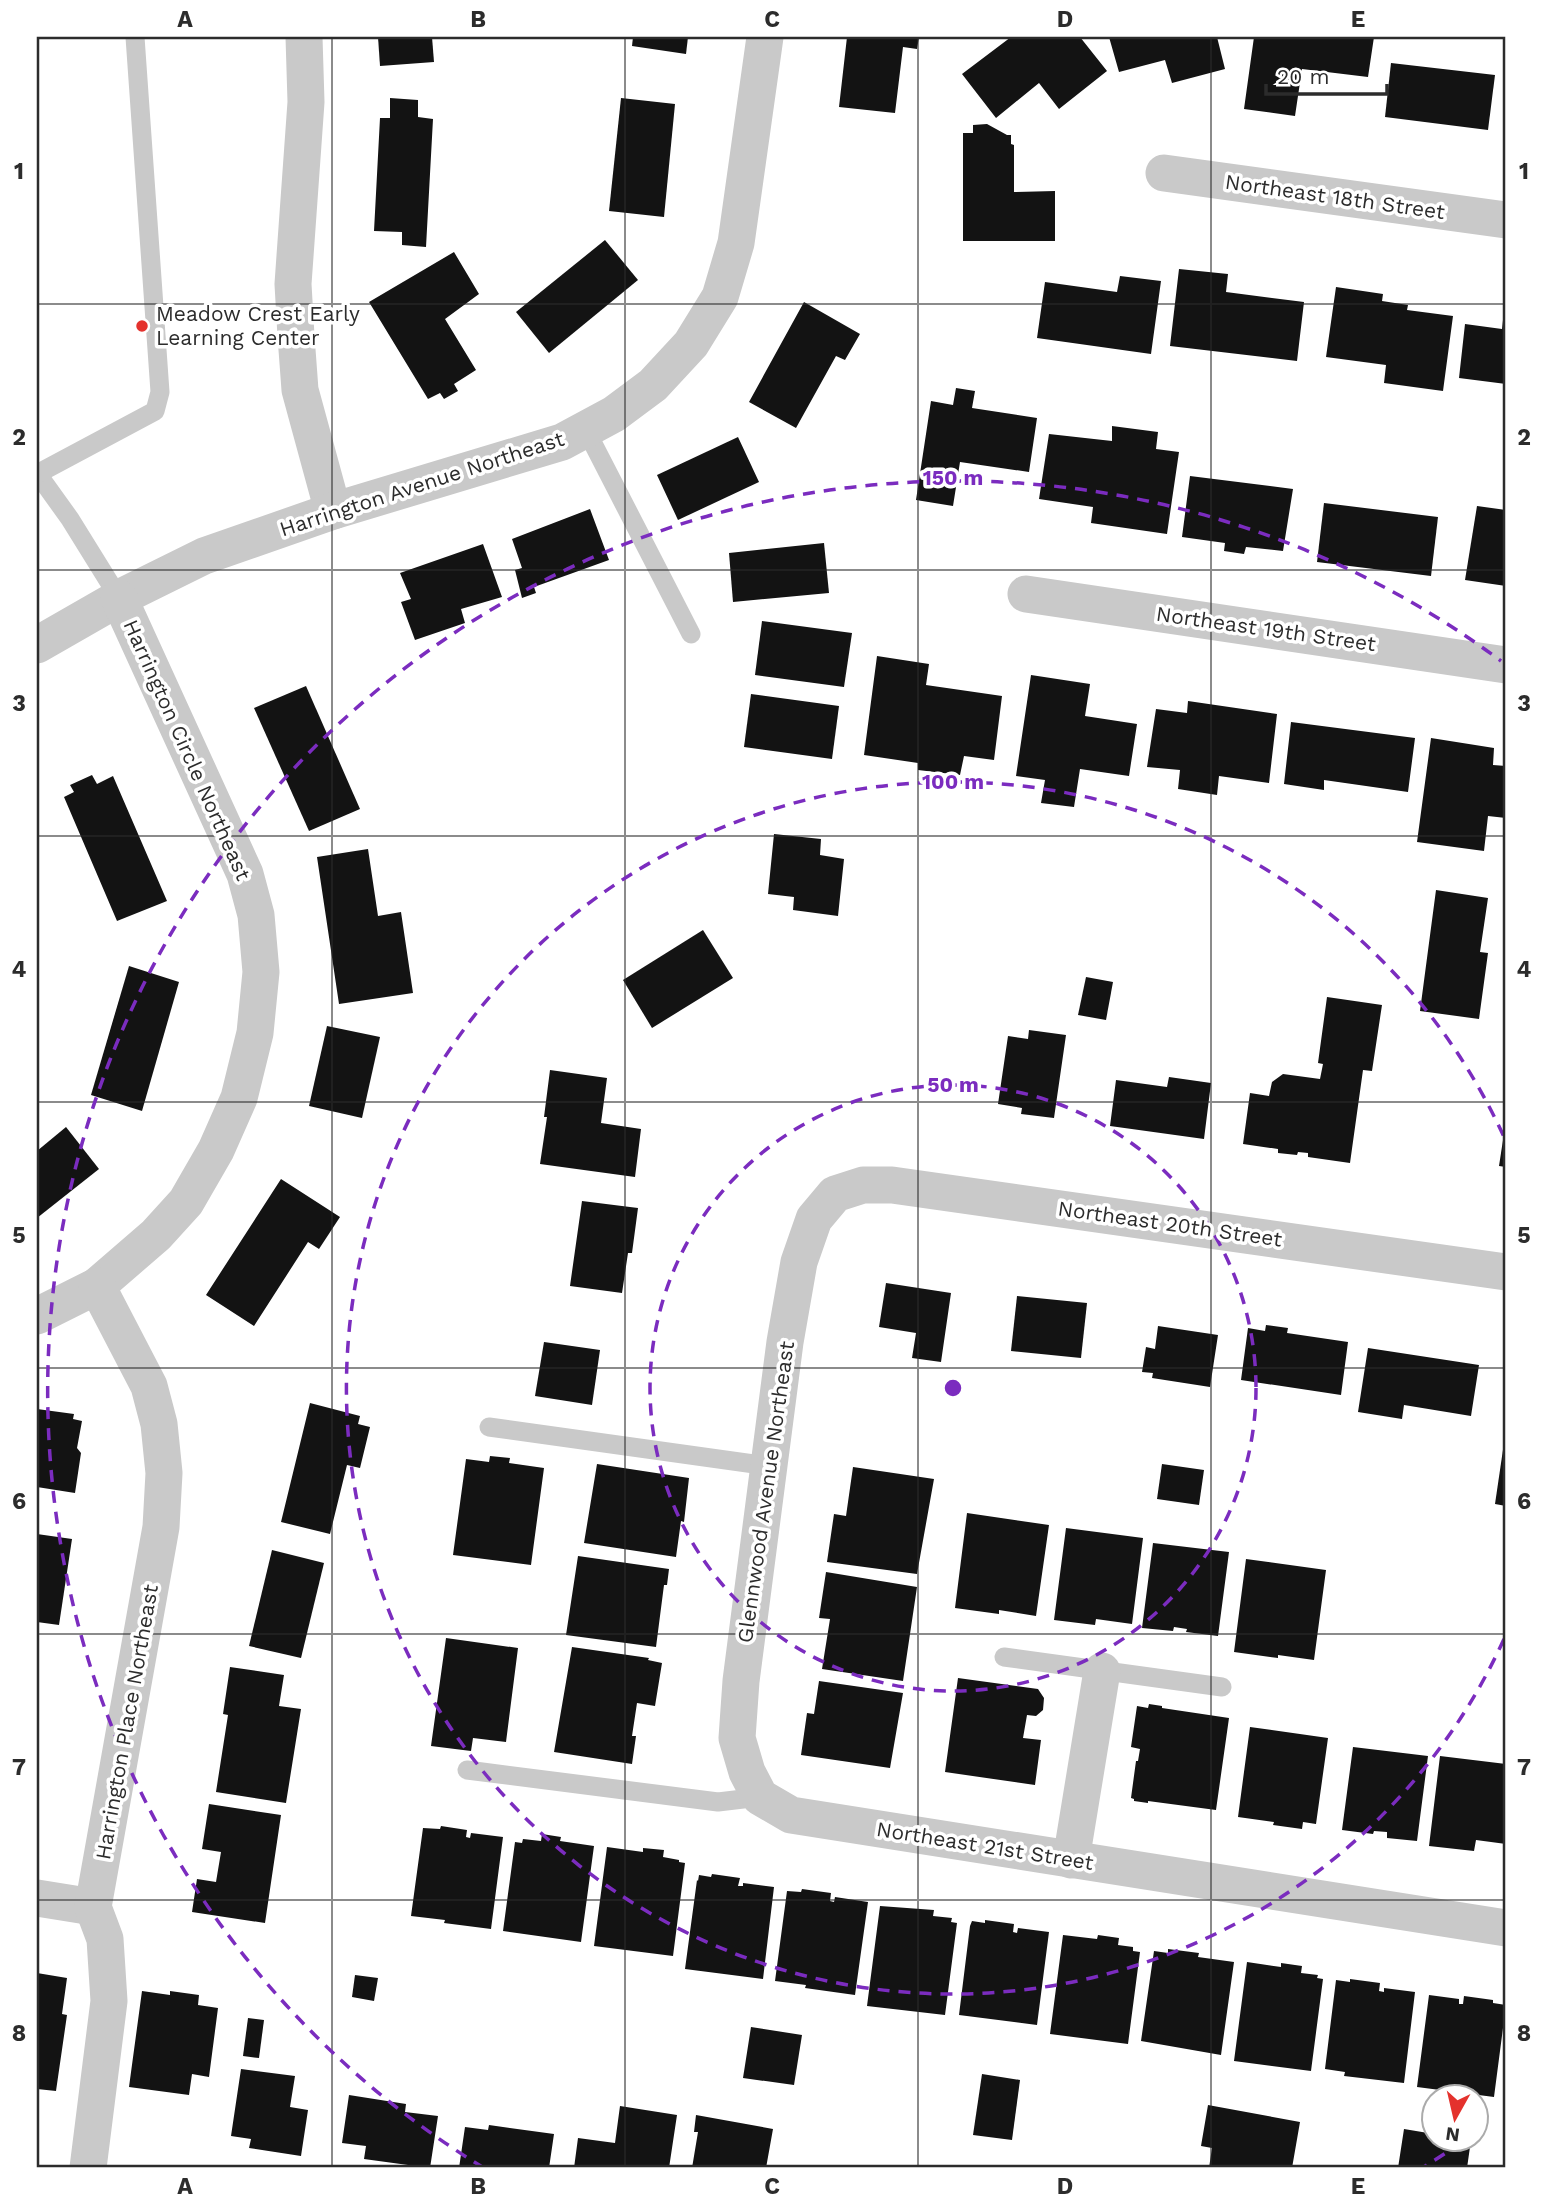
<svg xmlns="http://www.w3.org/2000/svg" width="1543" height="2205" font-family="'Work Sans',sans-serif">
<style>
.building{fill:#131313}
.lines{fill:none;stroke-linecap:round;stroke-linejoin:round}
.service{stroke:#c9c9c9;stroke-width:19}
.minor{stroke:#c9c9c9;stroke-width:37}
.grid{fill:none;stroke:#2c2c2c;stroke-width:2;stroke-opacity:0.55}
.ring{fill:none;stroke:#7b2cbf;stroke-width:3.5;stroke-dasharray:12 9}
.poi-dot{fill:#e4322d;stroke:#fff;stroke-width:2.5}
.labels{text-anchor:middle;stroke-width:7;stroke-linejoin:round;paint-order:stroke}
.street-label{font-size:21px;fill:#2c2c2c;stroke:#fff}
.poi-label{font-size:21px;fill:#2c2c2c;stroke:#fff;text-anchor:start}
.centre{fill:#7b2cbf;stroke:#fff;stroke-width:3.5}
.ring-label{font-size:21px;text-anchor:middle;font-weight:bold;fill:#7b2cbf;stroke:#fff;stroke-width:7;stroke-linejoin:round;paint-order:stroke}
.neatline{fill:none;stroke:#2c2c2c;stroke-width:2.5}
.grid-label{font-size:23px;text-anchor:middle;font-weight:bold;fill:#2c2c2c}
</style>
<rect width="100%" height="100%" fill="#fff"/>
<g class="building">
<polygon points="378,37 432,37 434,62 380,66"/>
<polygon points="633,37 688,37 686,54 632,46"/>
<polygon points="847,37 919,37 917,49 903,47 895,113 839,107"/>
<polygon points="1011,37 1080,37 1107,71 1059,109 1039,83 996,118 962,74"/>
<polygon points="1109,37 1217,37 1225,69 1172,83 1165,60 1119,72"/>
<polygon points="1254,37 1374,37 1368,77 1302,69 1295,116 1244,109"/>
<polygon points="1391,63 1495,75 1488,130 1385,117"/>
<polygon points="390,98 418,100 418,117 433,119 426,247 402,245 402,232 374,231 380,118 390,118"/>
<polygon points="621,98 675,104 664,217 609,211"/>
<polygon points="987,124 1007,135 1011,135 1011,144 1014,145 1014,192 1055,191 1055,241 963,241 963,133 973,133 973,125"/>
<polygon points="605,240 638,280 549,353 516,312"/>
<polygon points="454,252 479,294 445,319 476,370 454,384 458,391 444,399 440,393 428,399 369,302"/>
<polygon points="1179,269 1228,274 1226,292 1304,302 1297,361 1170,346"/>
<polygon points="1120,276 1161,281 1151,354 1037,338 1045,282 1117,292"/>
<polygon points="1336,287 1383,294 1382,301 1408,305 1407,310 1453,316 1443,391 1384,383 1386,365 1326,357"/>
<polygon points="804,302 860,334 845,360 836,356 796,428 749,402"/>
<polygon points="1503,320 1506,321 1506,384 1459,378 1465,324 1502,329"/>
<polygon points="956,388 975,391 972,408 1037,418 1029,472 960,462 953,506 916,500 931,401 953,405"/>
<polygon points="1112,426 1158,432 1156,449 1179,452 1167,534 1091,523 1093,507 1039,499 1049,434 1112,441"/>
<polygon points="738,437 759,482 678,520 657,475"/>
<polygon points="1190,476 1293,489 1283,551 1246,547 1244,554 1224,551 1225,543 1182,537"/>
<polygon points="1324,503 1438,517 1431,576 1317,562"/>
<polygon points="1477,506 1506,510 1506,586 1465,580"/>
<polygon points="590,509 609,560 534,587 536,593 522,598 515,570 522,568 512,539"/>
<polygon points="824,543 829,593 733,602 729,553"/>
<polygon points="483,544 502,597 461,609 465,623 415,640 401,602 411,599 400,573"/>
<polygon points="762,621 852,633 844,687 755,675"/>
<polygon points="877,656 929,664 926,685 1002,696 994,760 964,756 960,775 918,770 918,763 864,755"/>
<polygon points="1031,675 1090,684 1085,716 1137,724 1129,776 1080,769 1074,807 1041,803 1045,780 1016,776"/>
<polygon points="306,686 360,809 309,831 254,708"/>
<polygon points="751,694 839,706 832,759 744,747"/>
<polygon points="1188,701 1277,714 1269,783 1219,776 1217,795 1178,789 1180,770 1147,767 1156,709 1187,713"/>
<polygon points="1291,722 1415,738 1408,792 1324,780 1324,790 1284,784"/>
<polygon points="1431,738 1494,748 1493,765 1506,766 1506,818 1488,816 1484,851 1417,842"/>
<polygon points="92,775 97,784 113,776 167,901 117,921 64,797 74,792 70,785"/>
<polygon points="774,834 821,839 820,855 844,859 838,916 793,910 794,897 768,894"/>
<polygon points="368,849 378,916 401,912 413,993 339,1004 317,857"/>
<polygon points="1436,890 1488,898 1480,952 1488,953 1479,1019 1420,1011"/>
<polygon points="703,930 733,978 652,1028 623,980"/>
<polygon points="129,966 179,982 142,1111 91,1095"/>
<polygon points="1086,977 1113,982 1106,1020 1078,1015"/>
<polygon points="1327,997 1382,1005 1372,1071 1363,1070 1350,1163 1308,1157 1308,1153 1298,1152 1297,1155 1278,1153 1278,1149 1243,1144 1250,1093 1269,1096 1272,1082 1283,1074 1320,1079 1323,1064 1318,1063"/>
<polygon points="327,1026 380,1037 362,1118 309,1106"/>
<polygon points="1029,1030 1066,1035 1054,1118 1021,1114 1022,1108 998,1104 1008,1036 1028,1039"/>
<polygon points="550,1070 607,1078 601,1123 641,1129 635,1177 540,1164 547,1117 544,1117"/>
<polygon points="1169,1077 1211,1083 1204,1139 1110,1126 1116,1080 1167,1087"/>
<polygon points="66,1127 99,1169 37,1218 37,1151"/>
<polygon points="1505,1127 1506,1127 1506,1167 1499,1166"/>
<polygon points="281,1179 340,1217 319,1249 308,1242 254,1326 206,1295"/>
<polygon points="582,1201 638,1208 632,1253 628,1253 622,1293 570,1286"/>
<polygon points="886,1283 951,1293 941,1362 912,1358 916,1333 879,1327"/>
<polygon points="1017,1296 1087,1303 1081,1358 1011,1351"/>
<polygon points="1266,1325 1288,1328 1287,1333 1348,1342 1341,1395 1241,1380 1248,1328 1265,1331"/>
<polygon points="1158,1326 1218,1335 1210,1387 1152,1378 1153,1373 1142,1372 1146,1347 1155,1349"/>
<polygon points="544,1342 600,1350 592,1405 535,1396"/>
<polygon points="1368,1348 1479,1365 1471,1416 1404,1405 1402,1419 1358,1412"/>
<polygon points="310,1403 360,1416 358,1424 370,1427 360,1468 347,1465 330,1534 281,1522"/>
<polygon points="37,1409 74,1414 73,1419 82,1421 77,1448 81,1453 75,1493 37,1487"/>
<polygon points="1505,1436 1506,1436 1506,1506 1495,1504"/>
<polygon points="490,1456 510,1458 509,1463 544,1468 531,1565 453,1555 466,1459 489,1462"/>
<polygon points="597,1464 689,1478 684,1522 681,1521 676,1557 584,1543"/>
<polygon points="1162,1464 1204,1470 1199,1505 1157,1499"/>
<polygon points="853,1467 934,1479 917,1574 827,1562 834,1514 846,1516"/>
<polygon points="967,1513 1049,1525 1036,1616 999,1610 999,1614 955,1608"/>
<polygon points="1066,1528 1143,1538 1132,1624 1096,1619 1095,1625 1054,1620"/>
<polygon points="37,1534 72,1539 59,1625 37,1622"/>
<polygon points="1153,1543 1229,1552 1218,1636 1186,1632 1187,1629 1174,1627 1173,1631 1142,1628"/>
<polygon points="272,1550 324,1563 301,1658 249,1646"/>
<polygon points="578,1556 669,1569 667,1585 664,1585 656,1647 566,1635"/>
<polygon points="1246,1559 1326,1570 1314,1660 1278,1655 1278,1658 1234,1652"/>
<polygon points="826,1572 917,1587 903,1681 822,1669 830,1619 819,1618"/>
<polygon points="446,1638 518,1648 506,1742 473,1738 471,1751 431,1746"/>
<polygon points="572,1647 649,1658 648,1660 662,1663 655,1706 637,1703 632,1736 636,1736 632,1764 554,1752"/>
<polygon points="230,1667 284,1675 279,1706 301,1709 286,1803 216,1792 228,1715 223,1714"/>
<polygon points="958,1678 1038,1689 1044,1698 1043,1710 1036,1716 1027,1715 1023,1738 1041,1740 1035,1785 945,1772"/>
<polygon points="819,1681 903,1693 890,1768 801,1755 807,1713 814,1714"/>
<polygon points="1149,1704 1162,1706 1162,1708 1229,1718 1216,1810 1148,1801 1148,1803 1134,1801 1134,1799 1131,1798 1136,1761 1138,1761 1140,1749 1131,1747 1137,1706 1148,1708"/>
<polygon points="1250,1727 1328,1738 1316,1824 1303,1822 1302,1829 1273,1825 1274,1822 1238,1817"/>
<polygon points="1353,1747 1428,1756 1417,1841 1387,1838 1387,1832 1374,1831 1373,1834 1342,1830"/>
<polygon points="1440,1756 1506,1764 1506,1844 1476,1840 1474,1851 1429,1846"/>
<polygon points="209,1804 281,1815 265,1923 192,1912 197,1879 216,1882 221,1852 202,1849"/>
<polygon points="441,1826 467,1830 466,1837 470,1838 471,1833 503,1837 491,1929 444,1923 445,1920 411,1916 423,1828 440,1829"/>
<polygon points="542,1834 561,1837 560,1841 594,1846 581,1942 503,1931 515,1842 522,1843 523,1839 541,1841"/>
<polygon points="607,1847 643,1852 643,1848 664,1850 663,1857 679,1860 679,1862 685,1863 673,1956 594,1946"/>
<polygon points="712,1874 740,1878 738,1886 743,1886 743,1883 774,1887 763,1979 685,1969 697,1880 698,1881 699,1875 711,1877"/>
<polygon points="802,1889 831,1893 830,1901 834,1902 835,1897 868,1902 855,1995 805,1988 806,1985 775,1981 787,1891 801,1892"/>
<polygon points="880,1906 934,1910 933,1916 952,1918 951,1922 957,1923 945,2015 867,2006"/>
<polygon points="985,1920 1014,1924 1013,1932 1017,1933 1018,1928 1049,1932 1037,2025 959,2015 970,1926 972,1921 985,1923"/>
<polygon points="1063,1935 1097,1939 1098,1935 1119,1938 1118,1945 1133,1947 1133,1951 1140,1952 1128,2044 1050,2034"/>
<polygon points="1168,1949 1199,1953 1198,1957 1234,1962 1221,2055 1141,2041 1154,1951 1168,1953"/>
<polygon points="1247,1962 1281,1967 1281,1963 1302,1966 1301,1973 1318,1975 1317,1978 1323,1979 1311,2071 1234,2061"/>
<polygon points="37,1973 67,1978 62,2014 67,2015 56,2091 37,2089"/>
<polygon points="355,1975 378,1978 374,2001 352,1997"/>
<polygon points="1350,1979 1380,1983 1379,1991 1384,1992 1384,1988 1415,1992 1404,2083 1344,2076 1345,2072 1325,2069 1336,1980 1350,1982"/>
<polygon points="142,1991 170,1995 170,1991 199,1995 198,2005 218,2008 209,2077 192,2074 189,2095 129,2087"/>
<polygon points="1429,1995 1459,1999 1459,2004 1463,2004 1464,1996 1493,2000 1493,2003 1506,2005 1494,2097 1417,2087"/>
<polygon points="248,2018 264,2020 259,2058 243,2056"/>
<polygon points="751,2027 802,2035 794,2085 743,2078"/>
<polygon points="241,2069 295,2076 290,2107 308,2110 301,2156 249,2148 251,2139 231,2136"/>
<polygon points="982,2074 1020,2080 1012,2140 973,2135"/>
<polygon points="349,2095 406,2104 405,2112 438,2116 430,2168 364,2159 366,2146 342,2143"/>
<polygon points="1208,2105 1300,2122 1292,2168 1209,2168 1212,2148 1201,2146"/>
<polygon points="620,2106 677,2115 669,2168 574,2168 578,2138 615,2143"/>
<polygon points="696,2115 773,2129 766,2168 692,2168 698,2132 694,2132"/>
<polygon points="489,2125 554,2134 549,2168 459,2168 465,2127 488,2130"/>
<polygon points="1404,2129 1434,2134 1434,2138 1471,2140 1467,2168 1398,2168"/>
</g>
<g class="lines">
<g class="service">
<polyline points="586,430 691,634"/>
<polyline points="37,473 70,519 119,598"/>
<polyline points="37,474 155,411 160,392 135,37"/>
<polyline points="489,1427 769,1466"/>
<polyline points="1004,1657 1222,1687"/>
<polyline points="467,1770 718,1802 760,1797"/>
</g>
<g class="minor">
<polyline points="304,37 306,102 293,284 296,336 300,390 333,511"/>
<polyline points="1164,173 1506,220"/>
<polyline points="1026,594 1506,665"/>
<polyline points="37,645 119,598 204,556 333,511 562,442 614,414 653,385 691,344 720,297 736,243 765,37"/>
<polyline points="1506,1272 892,1185 863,1185 835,1194 814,1219 799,1262 785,1342 741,1681 737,1738 747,1772 760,1797 791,1815 1506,1928"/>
<polyline points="37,1316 97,1286 156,1235 186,1202 216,1150 239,1098 255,1033 261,972 256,915 245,874 119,598"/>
<polyline points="1071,1860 1102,1671"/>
<polyline points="37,1898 93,1907"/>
<polyline points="88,2168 109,2001 105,1939 93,1907 161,1527 164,1473 159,1424 149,1386 97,1286"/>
</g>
</g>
<path class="grid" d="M332,37V2168M625,37V2168M918,37V2168M1211,37V2168M37,304H1506M37,570H1506M37,836H1506M37,1102H1506M37,1368H1506M37,1634H1506M37,1900H1506"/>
<g class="ring">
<circle cx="953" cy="1388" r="303"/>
<path d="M1504 1639A606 606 0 1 1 1504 1137"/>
<path d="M1462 2142A910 910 0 0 1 1422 2168M484 2168A910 910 0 1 1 1501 661"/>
</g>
<circle class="poi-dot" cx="142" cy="326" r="7"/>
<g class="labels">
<g class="street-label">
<text transform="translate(1335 197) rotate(8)" y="7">Northeast 18th Street</text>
<text transform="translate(422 484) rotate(-18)" y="7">Harrington Avenue Northeast</text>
<text transform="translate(1266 629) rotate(8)" y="7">Northeast 19th Street</text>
<text transform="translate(187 750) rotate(66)" y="7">Harrington Circle Northeast</text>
<text transform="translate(1170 1224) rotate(8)" y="7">Northeast 20th Street</text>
<text transform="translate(766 1492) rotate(-82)" y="7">Glennwood Avenue Northeast</text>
<text transform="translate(127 1722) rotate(-80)" y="7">Harrington Place Northeast</text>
<text transform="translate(985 1846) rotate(9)" y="7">Northeast 21st Street</text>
</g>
<g class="poi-label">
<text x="156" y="321">Meadow Crest Early<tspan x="156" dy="24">Learning Center</tspan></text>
</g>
</g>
<circle cx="953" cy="1388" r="10" class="centre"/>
<g class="ring-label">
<text x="953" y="485">150 m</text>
<text x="953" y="789">100 m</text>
<text x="953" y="1092">50 m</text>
</g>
<rect width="1543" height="2205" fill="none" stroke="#ffffff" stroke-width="77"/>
<g transform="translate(1455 2118) rotate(188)"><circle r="33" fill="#ffffff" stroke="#ababab" stroke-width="2"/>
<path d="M0-5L12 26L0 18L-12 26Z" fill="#e4322d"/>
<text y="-10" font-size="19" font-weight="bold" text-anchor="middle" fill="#2c2c2c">N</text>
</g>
<path d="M1266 84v10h121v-10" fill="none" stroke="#2c2c2c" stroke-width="3.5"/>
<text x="1277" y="84" font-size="21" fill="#2c2c2c" stroke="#ffffff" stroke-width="5" paint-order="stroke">20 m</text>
<rect x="38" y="38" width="1466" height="2128" class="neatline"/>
<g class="grid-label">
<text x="185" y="27">A</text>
<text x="478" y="27">B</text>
<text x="772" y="27">C</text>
<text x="1065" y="27">D</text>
<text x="1358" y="27">E</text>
<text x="19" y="179">1</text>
<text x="1524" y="179">1</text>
<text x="19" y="445">2</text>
<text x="1524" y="445">2</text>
<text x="19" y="711">3</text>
<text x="1524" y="711">3</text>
<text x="19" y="977">4</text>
<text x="1524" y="977">4</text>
<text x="19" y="1243">5</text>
<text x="1524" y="1243">5</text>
<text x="19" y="1509">6</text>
<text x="1524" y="1509">6</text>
<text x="19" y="1775">7</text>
<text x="1524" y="1775">7</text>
<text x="19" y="2041">8</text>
<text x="1524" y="2041">8</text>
<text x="185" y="2194">A</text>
<text x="478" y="2194">B</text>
<text x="772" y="2194">C</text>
<text x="1065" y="2194">D</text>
<text x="1358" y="2194">E</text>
</g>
</svg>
